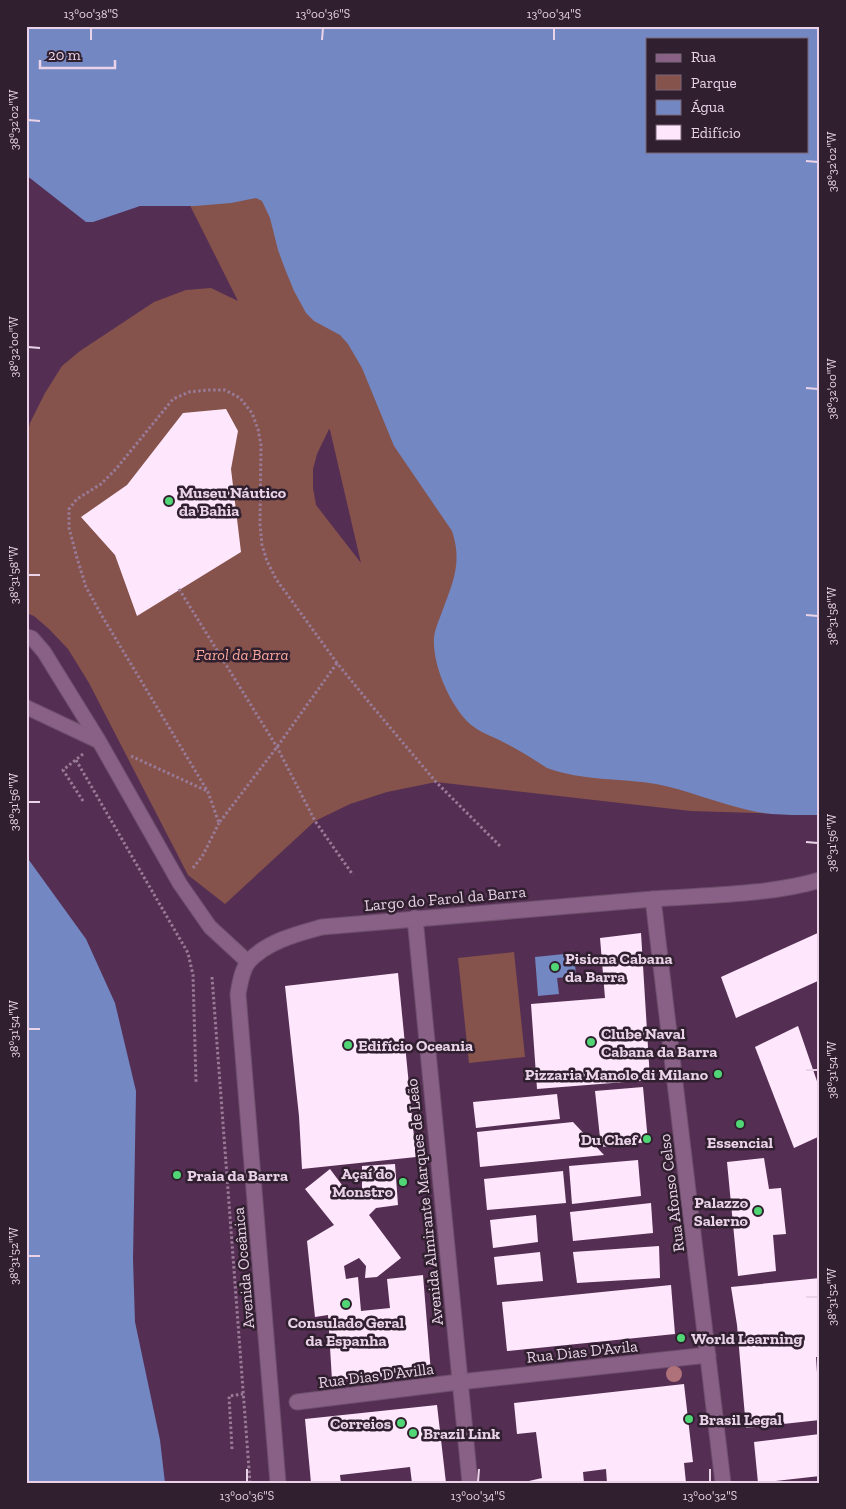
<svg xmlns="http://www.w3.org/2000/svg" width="846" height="1509" font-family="'Zilla Slab',serif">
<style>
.green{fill:#85534b;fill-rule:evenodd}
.water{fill:#7387c3;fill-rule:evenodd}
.building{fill:#fee7fc}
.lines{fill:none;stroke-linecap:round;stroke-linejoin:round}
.lane-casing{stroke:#6e4f6d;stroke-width:16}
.street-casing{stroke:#6e4f6d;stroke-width:17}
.secondary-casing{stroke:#6e4f6d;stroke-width:17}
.path{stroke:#997a97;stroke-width:3;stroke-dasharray:2.5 2.5;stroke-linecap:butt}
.lane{stroke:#896086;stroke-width:14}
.street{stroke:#896086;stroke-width:15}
.secondary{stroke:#896086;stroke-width:15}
.tree{fill:#af717a}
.ticks{fill:none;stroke:#ead3e8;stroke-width:2}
.poi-dot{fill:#50d675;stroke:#301f2f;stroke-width:2}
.labels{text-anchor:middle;stroke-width:5;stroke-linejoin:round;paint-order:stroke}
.poi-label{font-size:16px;font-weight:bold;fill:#ead3e8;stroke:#301f2f;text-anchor:start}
.park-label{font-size:16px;font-style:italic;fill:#f8a79a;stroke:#301f2f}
.street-label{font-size:16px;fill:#ead3e8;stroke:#301f2f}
.neatline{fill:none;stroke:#ead3e8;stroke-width:2}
.ticks-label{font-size:12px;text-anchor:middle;fill:#ead3e8}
</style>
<rect width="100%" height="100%" fill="#552f53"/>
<g class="green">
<path d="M100,26H820V815L691,811L436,782L387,792L350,804L315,821L225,904L188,875L89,683L68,649L49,629L34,616L26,613V440L30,423L45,393L62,366L80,351L154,302L186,290L211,288L238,301ZM647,39H807V151H647ZM329,429L330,430L361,563L316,505L313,488V469L317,454Z"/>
<polygon points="514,952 525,1057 469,1063 458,958"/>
</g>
<g class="water">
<path d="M26,26H820V815C796,815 771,816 748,810C717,803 687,790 656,784C620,778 583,781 547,768C533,759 519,750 505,743C495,737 483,734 474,727C452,711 432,665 434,638C435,628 440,618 443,609C454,580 462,561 452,531L394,446L362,368L348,344L340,335L314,321L306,313L294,291L285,269L278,250L270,218L262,201L256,198L231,203L195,206H140L93,222H86L26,175ZM647,39H807V151H647Z"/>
<polygon points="26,856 86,939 115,1003 136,1091 133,1259 135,1322 160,1440 165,1483 26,1483"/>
<polygon points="574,953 576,976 557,978 559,994 538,996 535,957"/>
</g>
<g class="building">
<polygon points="226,409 238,431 231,469 241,552 137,616 115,555 81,517 127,485 183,413"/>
<polygon points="820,932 820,980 736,1018 721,977"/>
<polygon points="641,933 650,1080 537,1089 531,1004 605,998 600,938"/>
<polygon points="398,973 416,1157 302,1169 299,1116 285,986"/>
<polygon points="798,1026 820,1090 820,1136 794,1148 755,1047"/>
<polygon points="643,1087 648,1142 601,1147 595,1091"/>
<polygon points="557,1094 560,1119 476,1128 473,1102"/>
<polygon points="573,1122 604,1155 480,1167 477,1132"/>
<polygon points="764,1158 769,1189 781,1188 786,1234 773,1235 776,1271 738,1276 727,1162"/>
<polygon points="638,1160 641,1196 572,1204 569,1166"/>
<polygon points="395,1164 398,1205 376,1208 369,1215 401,1258 377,1277 365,1278 366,1266 359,1258 344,1266 346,1279 358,1277 361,1311 390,1308 387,1279 423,1275 431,1373 332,1380 328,1315 315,1317 307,1241 334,1225 305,1189 330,1169 351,1197 362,1188 362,1166"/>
<polygon points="563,1171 566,1203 487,1210 484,1179"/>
<polygon points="651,1203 653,1233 573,1241 570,1212"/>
<polygon points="536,1215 538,1242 493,1248 490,1220"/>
<polygon points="659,1246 660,1278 577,1283 573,1252"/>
<polygon points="540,1252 543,1281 497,1285 494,1257"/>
<polygon points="820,1278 820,1357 816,1357 820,1420 746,1428 737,1325 731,1287"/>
<polygon points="671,1285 675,1334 507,1351 502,1302"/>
<polygon points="684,1384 693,1462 684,1463 686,1483 607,1483 606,1469 583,1472 584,1483 520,1483 542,1478 536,1432 517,1434 514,1403"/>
<polygon points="437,1405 446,1483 412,1483 410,1467 340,1475 341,1483 311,1483 305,1419"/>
<polygon points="820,1434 820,1476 758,1483 754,1442"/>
</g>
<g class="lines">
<g class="lane-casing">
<g id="lane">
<polyline points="26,636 32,638 44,652 99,741 180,884 210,927 248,962"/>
<polyline points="26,707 98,741"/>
</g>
</g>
<g class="street-casing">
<g id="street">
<polyline points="415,918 470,1483"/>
<polyline points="297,1402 459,1382 708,1355"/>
<path d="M278,1483L238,994C240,983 242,969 249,961C268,941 297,934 322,927L653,899"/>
</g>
</g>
<g class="secondary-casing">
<path id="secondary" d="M723,1483L653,899C706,895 770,895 820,880"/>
</g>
<g class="path">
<polyline points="179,589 277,747 315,821 353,875"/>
<polyline points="337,663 277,747 219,823 208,792 102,616 86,587 77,558 69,528 69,509 77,499 101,484 116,469 173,399 189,392 209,390 225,390 240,398 252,413 258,429 261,445 260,524 262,545 267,561 276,579 337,663 372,706 436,782 500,846"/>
<polyline points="83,754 63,770 83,801"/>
<polyline points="131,756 207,791"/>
<polyline points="76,760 188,953 193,975 196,1082"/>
<polyline points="193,868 203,855 219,823"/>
<polyline points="212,977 250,1483"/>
<polyline points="232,1449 229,1396 243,1394"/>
</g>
<use href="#lane" class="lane"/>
<use href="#street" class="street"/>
<use href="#secondary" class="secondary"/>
</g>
<circle class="tree" cx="674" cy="1374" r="8"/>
<path class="ticks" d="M91,40V28M322,40L323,28M554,40V28M28,120L40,121M806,161L818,162M28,347L40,348M806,388L818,389M28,575H40M806,615L818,616M28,802H40M806,842L818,843M28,1029H40M806,1070H818M28,1256H40M806,1297H818M247,1482V1469M478,1482L479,1469M710,1482V1469"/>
<g class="poi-dot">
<circle cx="169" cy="501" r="5"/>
<circle cx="555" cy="967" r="5"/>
<circle cx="591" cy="1042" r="5"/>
<circle cx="348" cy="1045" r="5"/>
<circle cx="718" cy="1074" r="5"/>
<circle cx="740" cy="1124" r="5"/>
<circle cx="647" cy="1139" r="5"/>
<circle cx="177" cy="1175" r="5"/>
<circle cx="403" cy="1182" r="5"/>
<circle cx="758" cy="1211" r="5"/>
<circle cx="346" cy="1304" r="5"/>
<circle cx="681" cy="1338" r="5"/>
<circle cx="689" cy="1419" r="5"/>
<circle cx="401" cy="1423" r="5"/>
<circle cx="413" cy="1433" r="5"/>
</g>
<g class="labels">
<g class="poi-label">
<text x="179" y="498">Museu Náutico<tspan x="179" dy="18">da Bahia</tspan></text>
<text x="565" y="964">Pisicna Cabana<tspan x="565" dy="18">da Barra</tspan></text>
<text x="601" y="1039">Clube Naval<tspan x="601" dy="18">Cabana da Barra</tspan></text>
<text x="358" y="1051">Edifício Oceania</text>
<text x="708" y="1080" text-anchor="end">Pizzaria Manolo di Milano</text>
<text x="637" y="1145" text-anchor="end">Du Chef</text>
<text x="740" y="1148" text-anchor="middle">Essencial</text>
<text x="393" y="1179" text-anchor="end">Açaí do<tspan x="393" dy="18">Monstro</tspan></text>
<text x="187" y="1181">Praia da Barra</text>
<text x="748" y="1208" text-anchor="end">Palazzo<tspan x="748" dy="18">Salerno</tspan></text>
<text x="346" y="1328" text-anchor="middle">Consulado Geral<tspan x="346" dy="18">da Espanha</tspan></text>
<text x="691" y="1344">World Learning</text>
<text x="699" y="1425">Brasil Legal</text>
<text x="391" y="1429" text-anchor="end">Correios</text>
<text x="423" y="1439">Brazil Link</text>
</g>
<g class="park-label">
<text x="242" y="660">Farol da Barra</text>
</g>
<g class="street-label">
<text transform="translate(445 898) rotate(-5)" y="6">Largo do Farol da Barra</text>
<text transform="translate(671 1193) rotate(-97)" y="6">Rua Afonso Celso</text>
<text transform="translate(424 1202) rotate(-96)" y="6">Avenida Almirante Marques de Leão</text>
<text transform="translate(243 1268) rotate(-95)" y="6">Avenida Oceânica</text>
<text transform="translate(582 1351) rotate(-6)" y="6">Rua Dias D'Avila</text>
<text transform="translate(376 1375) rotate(-7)" y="6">Rua Dias D'Avilla</text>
</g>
</g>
<rect width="846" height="1509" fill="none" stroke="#301f2f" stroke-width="55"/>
<rect x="646" y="38" width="162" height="115" fill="#301f2f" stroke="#7a6779"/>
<rect x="656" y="54" width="25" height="8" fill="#896086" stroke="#7a6779"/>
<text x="691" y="62" font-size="15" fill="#ead3e8">Rua</text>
<rect x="656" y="75" width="25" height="15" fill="#85534b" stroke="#7a6779"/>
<text x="691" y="88" font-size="15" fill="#ead3e8">Parque</text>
<rect x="656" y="100" width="25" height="15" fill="#7387c3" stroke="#7a6779"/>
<text x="691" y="112" font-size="15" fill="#ead3e8">Água</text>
<rect x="656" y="125" width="25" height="15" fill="#fee7fc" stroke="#7a6779"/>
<text x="691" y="138" font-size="15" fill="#ead3e8">Edifício</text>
<path d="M40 60v8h75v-8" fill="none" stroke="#ead3e8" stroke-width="2.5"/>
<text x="48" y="60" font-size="15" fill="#ead3e8" stroke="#301f2f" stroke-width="4" paint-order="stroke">20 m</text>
<rect x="28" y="28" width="790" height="1454" class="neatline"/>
<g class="ticks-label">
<text x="91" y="18">13°00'38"S</text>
<text x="323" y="18">13°00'36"S</text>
<text x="554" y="18">13°00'34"S</text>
<text transform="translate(14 120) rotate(-90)" y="4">38°32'02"W</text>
<text transform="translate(832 162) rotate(-90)" y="4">38°32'02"W</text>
<text transform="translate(14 347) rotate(-90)" y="4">38°32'00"W</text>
<text transform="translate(832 389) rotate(-90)" y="4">38°32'00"W</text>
<text transform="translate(14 575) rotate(-90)" y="4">38°31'58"W</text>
<text transform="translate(832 616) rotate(-90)" y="4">38°31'58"W</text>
<text transform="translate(14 802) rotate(-90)" y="4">38°31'56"W</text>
<text transform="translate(832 843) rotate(-90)" y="4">38°31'56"W</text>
<text transform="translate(14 1029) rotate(-90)" y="4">38°31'54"W</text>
<text transform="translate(832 1070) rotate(-90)" y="4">38°31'54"W</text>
<text transform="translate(14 1256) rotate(-90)" y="4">38°31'52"W</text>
<text transform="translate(832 1297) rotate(-90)" y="4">38°31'52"W</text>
<text x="247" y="1500">13°00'36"S</text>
<text x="478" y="1500">13°00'34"S</text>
<text x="710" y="1500">13°00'32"S</text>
</g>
</svg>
